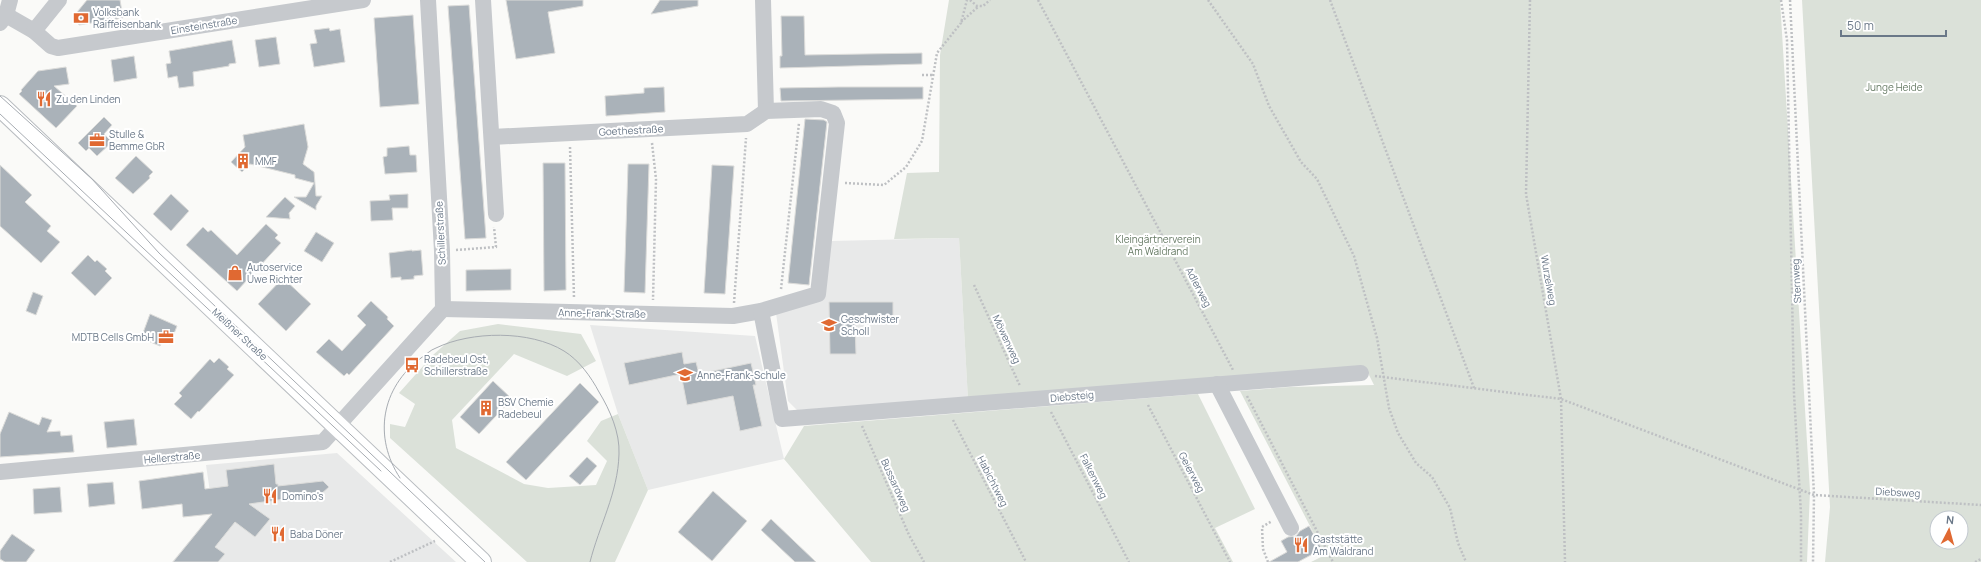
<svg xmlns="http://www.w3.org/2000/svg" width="1981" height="562" font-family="Manrope,sans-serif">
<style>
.built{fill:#e8e9e9}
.green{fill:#dbe1d9;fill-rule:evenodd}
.building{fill:#aab2b9;stroke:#dcdcda}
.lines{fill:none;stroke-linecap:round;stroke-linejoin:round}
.major-casing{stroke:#b9bdc1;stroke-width:22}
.path{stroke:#bec0c3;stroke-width:2.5;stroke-dasharray:2 2;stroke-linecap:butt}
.minor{stroke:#c6c9cd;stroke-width:16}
.major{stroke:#fff;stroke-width:20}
.tram{stroke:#a7acb2;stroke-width:1}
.labels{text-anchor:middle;stroke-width:4;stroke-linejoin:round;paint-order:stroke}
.poi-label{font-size:10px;fill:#6a7888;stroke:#fff;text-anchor:start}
.street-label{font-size:10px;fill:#6a7888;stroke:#fff}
.park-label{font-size:10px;fill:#667a64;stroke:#fff}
</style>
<rect width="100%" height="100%" fill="#fafaf8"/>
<g class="built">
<polygon points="959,238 968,400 797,410 788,401 776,313 821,300 831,241"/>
<polygon points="590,325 755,336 784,459 648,490 618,414"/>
<polygon points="337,453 456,562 172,562 213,512 206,465"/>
</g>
<g class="green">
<polygon points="949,0 1780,0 1810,491 1807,562 1311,562 1325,555 1240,391 1290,387 1374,385 1366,369 968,400 959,238 894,239 907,173 939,172 940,55"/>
<path d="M1802,0H1981V562H1825L1830,507ZM1937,518H1961V542H1937Z"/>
<polygon points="498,324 581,334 596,361 567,376 514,354 452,420 456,448 524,484 548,488 596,485 607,461 587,441 601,421 618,414 648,490 615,562 527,562 390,438 390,424 405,427 415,404 399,393 433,355 460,331"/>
<polygon points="1198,394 1255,509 1215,528 1233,562 871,562 784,459 804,426"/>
</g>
<g class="building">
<polygon points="87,0 120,0 123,18 79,25 73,17"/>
<polygon points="506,0 583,0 583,6 548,12 555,53 516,59"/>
<polygon points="660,0 698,0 698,6 651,14"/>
<polygon points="469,5 486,238 465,239 448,6"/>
<polygon points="413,15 419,104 380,107 374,18"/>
<polygon points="781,16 804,16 805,55 922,53 922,64 780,68 780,56 782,56"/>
<polygon points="329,28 330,31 340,29 345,62 314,67 310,44 317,43 314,30"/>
<polygon points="276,37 280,64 259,67 255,40"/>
<polygon points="232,40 236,63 229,64 229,66 193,72 194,86 179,88 177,76 168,78 166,64 171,63 169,51"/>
<polygon points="134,56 137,78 114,82 111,60"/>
<polygon points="66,67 69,84 54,86 77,106 56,128 19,94 22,91 21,90 38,71"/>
<polygon points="664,87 665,112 606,116 605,96 644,93 644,88"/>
<polygon points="839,87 923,87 923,99 781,101 780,88"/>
<polygon points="104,117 112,125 104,134 112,142 97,156 89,148 86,151 78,143"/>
<polygon points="805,119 824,120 827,122 809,285 788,283"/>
<polygon points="304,124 308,147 303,164 314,172 316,196 322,196 316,206 316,210 294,197 306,197 314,183 295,178 295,175 250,164 242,172 231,162 245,147 243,135"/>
<polygon points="409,146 410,155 416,155 417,172 385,174 383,157 387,156 387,148"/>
<polygon points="136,156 153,172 149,176 150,178 133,194 115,178"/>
<polygon points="543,163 565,163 566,290 544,291"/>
<polygon points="628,164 649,164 645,293 624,292"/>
<polygon points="0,165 32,195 25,202 51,226 47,231 60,242 41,263 0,226"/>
<polygon points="712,165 734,166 725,294 704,293"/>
<polygon points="171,194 189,211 171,231 153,214"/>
<polygon points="408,194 408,208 392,208 393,220 371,221 370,201 390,200 389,195"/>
<polygon points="285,197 295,206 289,213 290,219 266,217"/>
<polygon points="266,224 278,235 275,238 281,243 237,291 186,245 203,227 208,232 211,230 237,255"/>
<polygon points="316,232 334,243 322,262 304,251"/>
<polygon points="412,250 412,251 421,250 423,275 414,276 414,279 401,280 401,277 391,278 389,253"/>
<polygon points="88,255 95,262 97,260 107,269 105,271 112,278 95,296 71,273"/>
<polygon points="511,269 511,290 466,291 466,270"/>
<polygon points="283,278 311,304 286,331 258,304"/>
<polygon points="33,292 43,296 36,315 26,311"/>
<polygon points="371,301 388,317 387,319 394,326 349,375 347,373 344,376 316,352 329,339 342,351 366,325 357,316"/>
<polygon points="829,302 893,302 893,321 855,322 856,354 830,354"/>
<polygon points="150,314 177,326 170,344 163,340 160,346 148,341 150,335 143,333"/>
<polygon points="682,352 684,364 696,362 699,374 751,363 756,385 753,385 762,426 740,431 733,396 687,405 681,374 629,385 624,363"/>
<polygon points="219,358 229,367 227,369 234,375 199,412 198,411 191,419 174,404 182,396 179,393 210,359 214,363"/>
<polygon points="493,381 512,399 479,434 460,417"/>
<polygon points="580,383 599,402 526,480 506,462"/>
<polygon points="9,412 39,425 42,417 52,420 47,432 60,431 61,436 72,435 74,452 0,457 0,434"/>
<polygon points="134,419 137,445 107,448 104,422"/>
<polygon points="587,457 597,466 580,485 569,476"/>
<polygon points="274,464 276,484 278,484 278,486 323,481 329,487 321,494 249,504 270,519 255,537 235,522 215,547 225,554 218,562 173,562 212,514 183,517 182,504 142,509 139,481 203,472 205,489 228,486 226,470"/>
<polygon points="113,482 115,504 89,507 87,484"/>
<polygon points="60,487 62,512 34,514 33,489"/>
<polygon points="713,491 747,521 712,561 678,532"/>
<polygon points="771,519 816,562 795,562 761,530"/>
<polygon points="1309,526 1322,549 1298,562 1269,562 1287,552 1281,541 1288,537 1296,536 1300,531"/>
<polygon points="12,534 35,550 26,562 5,562 0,559 0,551"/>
</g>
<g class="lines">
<g class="major-casing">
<polyline id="major" points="0,106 481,562"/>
</g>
<g class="path">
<polyline points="970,0 977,6 983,6 990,0"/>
<polyline points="1038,0 1233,370"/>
<polyline points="1208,0 1253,64 1269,106 1301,162 1317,179 1354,256 1377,338 1389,408 1398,433 1416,463 1432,477 1450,508 1458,543 1466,562"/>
<polyline points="1330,0 1474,388"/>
<polyline points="1530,0 1526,194 1561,399 1565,562"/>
<polyline points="1781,0 1787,40 1794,394 1801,514 1801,562"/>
<polyline points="1790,0 1814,495 1813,562"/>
<polyline points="961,22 979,6"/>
<polyline points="922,75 933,75"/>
<polyline points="652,143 656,179 653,300"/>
<polyline points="570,147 574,298"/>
<polyline points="845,183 884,185 906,167 922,141 937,53 961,23 967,0"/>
<polyline points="456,250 496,247 494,227"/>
<polyline points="974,285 1020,386"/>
<polyline points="781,289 799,123"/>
<polyline points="734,303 746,138"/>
<polyline points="1375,376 1561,399 1814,495 1981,505"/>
<polyline points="1247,396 1333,562"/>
<polyline points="1148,405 1230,562"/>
<polyline points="1051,412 1129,562"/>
<polyline points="953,420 1026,562"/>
<polyline points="862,426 909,535 924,562"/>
<polyline points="390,562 435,541"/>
<polyline points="1268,562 1263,549 1262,527 1272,521"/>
<polyline points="1975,562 1981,559"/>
</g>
<g class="minor">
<polyline points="483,0 496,214"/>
<polyline points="763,0 766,111"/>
<polyline points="6,15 34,31 51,46 58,48 363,0"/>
<polyline points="0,23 6,15 10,0"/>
<polyline points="34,31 59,0"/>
<polyline points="443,309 733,316 761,311 818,294 837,123 833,113 821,109 766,111 747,124 492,137"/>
<polyline points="761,311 782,419 1361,373"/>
<polyline points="1217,384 1291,528"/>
<polyline points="0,472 323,442 443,309 442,251 428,0"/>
</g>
<use href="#major" class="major"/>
<g class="tram">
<polyline points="0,96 92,179 159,253 485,562"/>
<polyline points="0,114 381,471"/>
<path d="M400,478C373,437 381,388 421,358C426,355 430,350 436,348C471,331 530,330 564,351C579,360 591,377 599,392C610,410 620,433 619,454C618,493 599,526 590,562"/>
</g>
</g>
<defs>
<g id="bank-bare" transform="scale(1.2)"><path d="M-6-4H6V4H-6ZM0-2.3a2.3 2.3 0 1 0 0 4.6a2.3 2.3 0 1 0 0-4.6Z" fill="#e06932" stroke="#fff" stroke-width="2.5" paint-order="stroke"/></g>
<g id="restaurant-bare" transform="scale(1.2)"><path d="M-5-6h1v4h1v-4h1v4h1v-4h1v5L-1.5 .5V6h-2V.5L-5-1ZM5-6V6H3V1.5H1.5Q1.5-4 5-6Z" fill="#e06932" stroke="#fff" stroke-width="2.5" paint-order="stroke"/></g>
<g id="office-bare" transform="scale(1.2)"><path d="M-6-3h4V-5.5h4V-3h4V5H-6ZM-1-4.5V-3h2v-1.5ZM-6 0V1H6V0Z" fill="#e06932" stroke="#fff" stroke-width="2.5" paint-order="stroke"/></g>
<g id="building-bare" transform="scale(1.2)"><path d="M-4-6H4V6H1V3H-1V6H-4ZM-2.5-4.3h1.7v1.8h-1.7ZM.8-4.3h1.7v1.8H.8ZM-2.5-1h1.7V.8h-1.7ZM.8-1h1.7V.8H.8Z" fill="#e06932" stroke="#fff" stroke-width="2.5" paint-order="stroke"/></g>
<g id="shop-bare" transform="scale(1.2)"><path d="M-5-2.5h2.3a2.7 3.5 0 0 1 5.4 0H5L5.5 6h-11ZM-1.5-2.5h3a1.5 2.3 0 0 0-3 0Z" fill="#e06932" stroke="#fff" stroke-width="2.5" paint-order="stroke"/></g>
<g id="school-bare" transform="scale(1.2)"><path d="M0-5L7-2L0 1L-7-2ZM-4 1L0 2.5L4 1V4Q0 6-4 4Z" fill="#e06932" stroke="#fff" stroke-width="2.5" paint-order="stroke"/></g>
<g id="bus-bare" transform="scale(1.2)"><path d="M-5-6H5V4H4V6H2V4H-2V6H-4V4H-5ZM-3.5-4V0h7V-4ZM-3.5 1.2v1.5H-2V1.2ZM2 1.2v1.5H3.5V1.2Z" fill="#e06932" stroke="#fff" stroke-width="2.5" paint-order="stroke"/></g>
</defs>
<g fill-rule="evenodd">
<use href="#bank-bare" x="81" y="18"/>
<use href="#restaurant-bare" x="44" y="99"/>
<use href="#office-bare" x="97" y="140"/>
<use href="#building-bare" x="243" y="161"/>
<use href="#shop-bare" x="235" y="273"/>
<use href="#school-bare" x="829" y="325"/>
<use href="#office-bare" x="166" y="337"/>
<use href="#bus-bare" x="412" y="365"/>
<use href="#school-bare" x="685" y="375"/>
<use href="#building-bare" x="486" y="408"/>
<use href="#restaurant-bare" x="270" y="496"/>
<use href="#restaurant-bare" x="278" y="534"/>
<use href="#restaurant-bare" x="1301" y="545"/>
</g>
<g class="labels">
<g class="poi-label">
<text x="93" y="16">Volksbank<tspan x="93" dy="12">Raiffeisenbank</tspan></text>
<text x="56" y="103">Zu den Linden</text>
<text x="109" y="138">Stulle &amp;<tspan x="109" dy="12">Bemme GbR</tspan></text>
<text x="255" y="165">MMF</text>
<text x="247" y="271">Autoservice<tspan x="247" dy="12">Uwe Richter</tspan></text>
<text x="841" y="323">Geschwister<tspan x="841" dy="12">Scholl</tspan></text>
<text x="154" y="341" text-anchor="end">MDTB Cells GmbH</text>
<text x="424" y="363">Radebeul Ost,<tspan x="424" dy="12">Schillerstraße</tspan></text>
<text x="697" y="379">Anne-Frank-Schule</text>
<text x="498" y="406">BSV Chemie<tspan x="498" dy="12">Radebeul</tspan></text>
<text x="282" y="500">Domino's</text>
<text x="290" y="538">Baba Döner</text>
<text x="1313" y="543">Gaststätte<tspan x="1313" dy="12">Am Waldrand</tspan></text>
</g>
<g class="street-label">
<text transform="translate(204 25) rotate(-9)" y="4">Einsteinstraße</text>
<text transform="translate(631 130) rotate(-3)" y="4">Goethestraße</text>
<text transform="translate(440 233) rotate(-93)" y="4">Schillerstraße</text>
<text transform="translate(1549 280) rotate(80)" y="4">Wurzelweg</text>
<text transform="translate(1796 281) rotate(-93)" y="4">Sternweg</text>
<text transform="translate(1199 287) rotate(62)" y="4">Adlerweg</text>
<text transform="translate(602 313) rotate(1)" y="4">Anne-Frank-Straße</text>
<text transform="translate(240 334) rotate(43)" y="4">Meißner Straße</text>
<text transform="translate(1007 339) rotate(65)" y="4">Möwenweg</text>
<text transform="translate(1072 396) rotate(-5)" y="4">Diebsteig</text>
<text transform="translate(172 457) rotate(-5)" y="4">Hellerstraße</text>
<text transform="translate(1192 472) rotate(62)" y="4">Geierweg</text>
<text transform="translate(1094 476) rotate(63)" y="4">Falkenweg</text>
<text transform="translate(993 481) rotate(63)" y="4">Habichtweg</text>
<text transform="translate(896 485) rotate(66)" y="4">Bussardweg</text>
<text transform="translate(1898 492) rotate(3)" y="4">Diebsweg</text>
</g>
<g class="park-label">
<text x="1894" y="91">Junge Heide</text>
<text x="1158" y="243">Kleingärtnerverein<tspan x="1158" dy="12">Am Waldrand</tspan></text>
</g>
</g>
<g transform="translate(1949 530) rotate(6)"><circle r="19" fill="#ffffff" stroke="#c3c9cf"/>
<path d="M0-3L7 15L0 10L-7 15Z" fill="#e06932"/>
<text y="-6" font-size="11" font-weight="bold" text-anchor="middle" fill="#6a7888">N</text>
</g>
<path d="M1841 30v6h105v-6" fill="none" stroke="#6a7888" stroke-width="2"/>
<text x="1847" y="30" font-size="12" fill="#6a7888" stroke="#ffffff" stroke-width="3" paint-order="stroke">50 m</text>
</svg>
